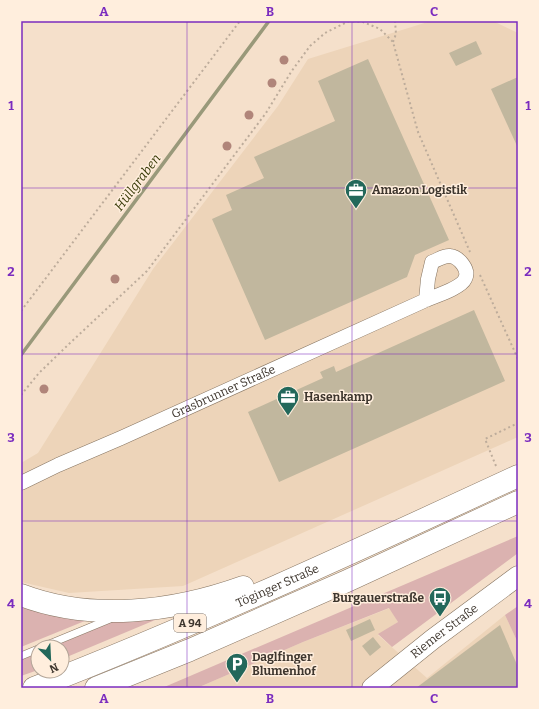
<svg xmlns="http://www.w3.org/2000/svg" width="539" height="709" font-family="Bitter,serif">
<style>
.built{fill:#edd4b9}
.green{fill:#dbb2b0}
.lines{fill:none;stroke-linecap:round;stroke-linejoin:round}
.stream{stroke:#99997a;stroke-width:3.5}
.building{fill:#c1b79e}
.lane-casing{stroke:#877562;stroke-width:8}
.street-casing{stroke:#877562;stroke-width:15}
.secondary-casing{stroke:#877562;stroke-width:21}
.highway-casing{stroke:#877562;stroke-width:23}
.path{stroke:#bdac9b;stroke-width:2;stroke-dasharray:2 3;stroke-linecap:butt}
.lane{stroke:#fff;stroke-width:7}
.street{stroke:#fff;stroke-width:14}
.secondary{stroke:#fff;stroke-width:20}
.highway{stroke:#fff;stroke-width:22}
.tree{fill:#b0857a}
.grid{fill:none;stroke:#7b2cbf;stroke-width:1;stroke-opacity:0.55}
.labels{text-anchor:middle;stroke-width:3;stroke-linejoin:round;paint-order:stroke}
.shield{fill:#fed;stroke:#786d62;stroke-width:1}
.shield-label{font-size:11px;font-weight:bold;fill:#3e362e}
.poi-label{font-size:12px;font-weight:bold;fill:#3e362e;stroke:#fed;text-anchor:start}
.street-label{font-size:12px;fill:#3e362e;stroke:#fed}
.water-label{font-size:13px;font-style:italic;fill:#393b08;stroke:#fed}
.neatline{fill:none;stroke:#7b2cbf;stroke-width:1.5}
.grid-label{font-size:13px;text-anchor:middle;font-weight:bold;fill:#7b2cbf}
</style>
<rect width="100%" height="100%" fill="#f5e0cb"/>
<g class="built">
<polygon points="431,21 493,21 518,33 518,437 183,586 69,593 21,582 21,463 38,453 153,269 278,106 308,59"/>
<polygon points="390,608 398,622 378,635 427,678 505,615 518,643 518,688 197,688 303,642"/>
</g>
<g class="green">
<polygon points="518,536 518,553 392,647 378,634 398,622 389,608 303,642 197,688 162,688"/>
<polygon points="21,601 97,616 21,647"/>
<polygon points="191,605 62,659 62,647 52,647 131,614"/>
<polygon points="518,606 518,643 505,615"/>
<polygon points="38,653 38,670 21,676 21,660"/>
</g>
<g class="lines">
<polyline class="stream" points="21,355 269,21"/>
</g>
<g class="building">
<polygon points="476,41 482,54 456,66 449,53"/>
<polygon points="368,59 449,240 415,255 407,277 265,340 212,219 232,210 226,195 264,178 254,157 335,121 318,81"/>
<polygon points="518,77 518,148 491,89"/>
<polygon points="474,310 505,381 279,482 248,412 323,378 320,372 334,366 336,372"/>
<polygon points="370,619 375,630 351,641 346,630"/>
<polygon points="500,625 518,667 518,688 416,688"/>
<polygon points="373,637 381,647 370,656 362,646"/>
</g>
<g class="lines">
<g class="lane-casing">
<g id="lane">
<polyline points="42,647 110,619"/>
<polyline points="21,656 38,649"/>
</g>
</g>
<g class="street-casing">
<g id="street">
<path id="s1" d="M21,483L58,465L121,438L426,300C435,296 461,288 465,279C470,270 459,257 450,256C444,255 438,260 432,262L428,279L426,300"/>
</g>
</g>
<g class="secondary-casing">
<g id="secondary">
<path id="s2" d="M372,688L433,639L518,576"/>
</g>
</g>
<g class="highway-casing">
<g id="highway">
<path d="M21,595C92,622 173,612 243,587"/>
<path id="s3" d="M34,688C198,624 358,550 518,476"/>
<polyline points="96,688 190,650 347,581 518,502"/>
</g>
</g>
<g class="path">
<polyline points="393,42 396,34 395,21"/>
<polyline points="480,275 518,359"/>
<polyline points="21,311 240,21"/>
<polyline points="21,395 39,373 69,344 147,271 266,113 291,72 310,46 325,33 349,21 363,22 380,29 393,42 418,132 470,252"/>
<polyline points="496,466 485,439 518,423"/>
</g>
<use href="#lane" class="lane"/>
<use href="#street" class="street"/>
<use href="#secondary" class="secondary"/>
<use href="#highway" class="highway"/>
</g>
<g class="tree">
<circle cx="284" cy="60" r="4.5"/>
<circle cx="272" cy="83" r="4.5"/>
<circle cx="249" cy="115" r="4.5"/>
<circle cx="227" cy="146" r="4.5"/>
<circle cx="115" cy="279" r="4.5"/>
<circle cx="44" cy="389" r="4.5"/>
</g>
<path class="grid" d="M187,21V688M352,21V688M21,188H518M21,354H518M21,521H518"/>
<defs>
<g id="office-pin" transform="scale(1.15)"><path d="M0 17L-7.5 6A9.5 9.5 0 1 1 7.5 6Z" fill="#23685b" stroke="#fed"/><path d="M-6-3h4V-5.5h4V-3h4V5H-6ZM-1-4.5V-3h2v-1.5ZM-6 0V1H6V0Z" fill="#fff"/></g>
<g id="bus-pin" transform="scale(1.15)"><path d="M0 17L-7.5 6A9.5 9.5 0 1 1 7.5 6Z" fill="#23685b" stroke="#fed"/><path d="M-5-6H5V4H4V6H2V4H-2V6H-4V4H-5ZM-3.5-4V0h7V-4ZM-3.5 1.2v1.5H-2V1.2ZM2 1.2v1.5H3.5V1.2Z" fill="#fff"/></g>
<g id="parking-pin" transform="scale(1.15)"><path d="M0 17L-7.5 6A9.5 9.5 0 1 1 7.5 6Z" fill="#23685b" stroke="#fed"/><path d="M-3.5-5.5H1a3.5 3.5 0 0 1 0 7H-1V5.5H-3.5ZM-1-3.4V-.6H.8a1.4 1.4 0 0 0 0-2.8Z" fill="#fff"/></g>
</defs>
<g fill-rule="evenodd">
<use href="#office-pin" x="356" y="190"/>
<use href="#office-pin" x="288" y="397"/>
<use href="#bus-pin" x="440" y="598"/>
<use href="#parking-pin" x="237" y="664"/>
</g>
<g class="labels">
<rect class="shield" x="174" y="614" width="32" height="18" rx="3"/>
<g class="shield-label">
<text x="190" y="627">A 94</text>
</g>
<g class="poi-label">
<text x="372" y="194">Amazon Logistik</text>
<text x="304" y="401">Hasenkamp</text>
<text x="424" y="602" text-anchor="end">Burgauerstraße</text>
<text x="252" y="661">Daglfinger<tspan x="252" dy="14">Blumenhof</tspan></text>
</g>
<g class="street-label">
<text dy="4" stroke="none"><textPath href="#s1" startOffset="222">Grasbrunner Straße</textPath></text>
<text dy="4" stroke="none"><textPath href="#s3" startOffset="264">Töginger Straße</textPath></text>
<text dy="4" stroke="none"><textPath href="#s2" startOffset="92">Riemer Straße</textPath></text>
</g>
<g class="water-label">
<text transform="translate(137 182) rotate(-53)" y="5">Hüllgraben</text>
</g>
</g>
<rect width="539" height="709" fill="none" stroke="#ffeedd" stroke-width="44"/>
<g transform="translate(50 659) rotate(156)"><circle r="19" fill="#ffeedd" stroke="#b2a497"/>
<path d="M0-3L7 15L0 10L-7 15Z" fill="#23685b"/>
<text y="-6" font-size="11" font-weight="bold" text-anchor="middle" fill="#3e362e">N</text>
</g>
<rect x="22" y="22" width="495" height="665" class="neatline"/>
<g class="grid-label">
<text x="104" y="16">A</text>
<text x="270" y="16">B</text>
<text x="434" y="16">C</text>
<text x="11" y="110">1</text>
<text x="528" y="110">1</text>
<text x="11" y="276">2</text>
<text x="528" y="276">2</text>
<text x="11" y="442">3</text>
<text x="528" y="442">3</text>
<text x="11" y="608">4</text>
<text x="528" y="608">4</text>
<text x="104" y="703">A</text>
<text x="270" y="703">B</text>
<text x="434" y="703">C</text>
</g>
</svg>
